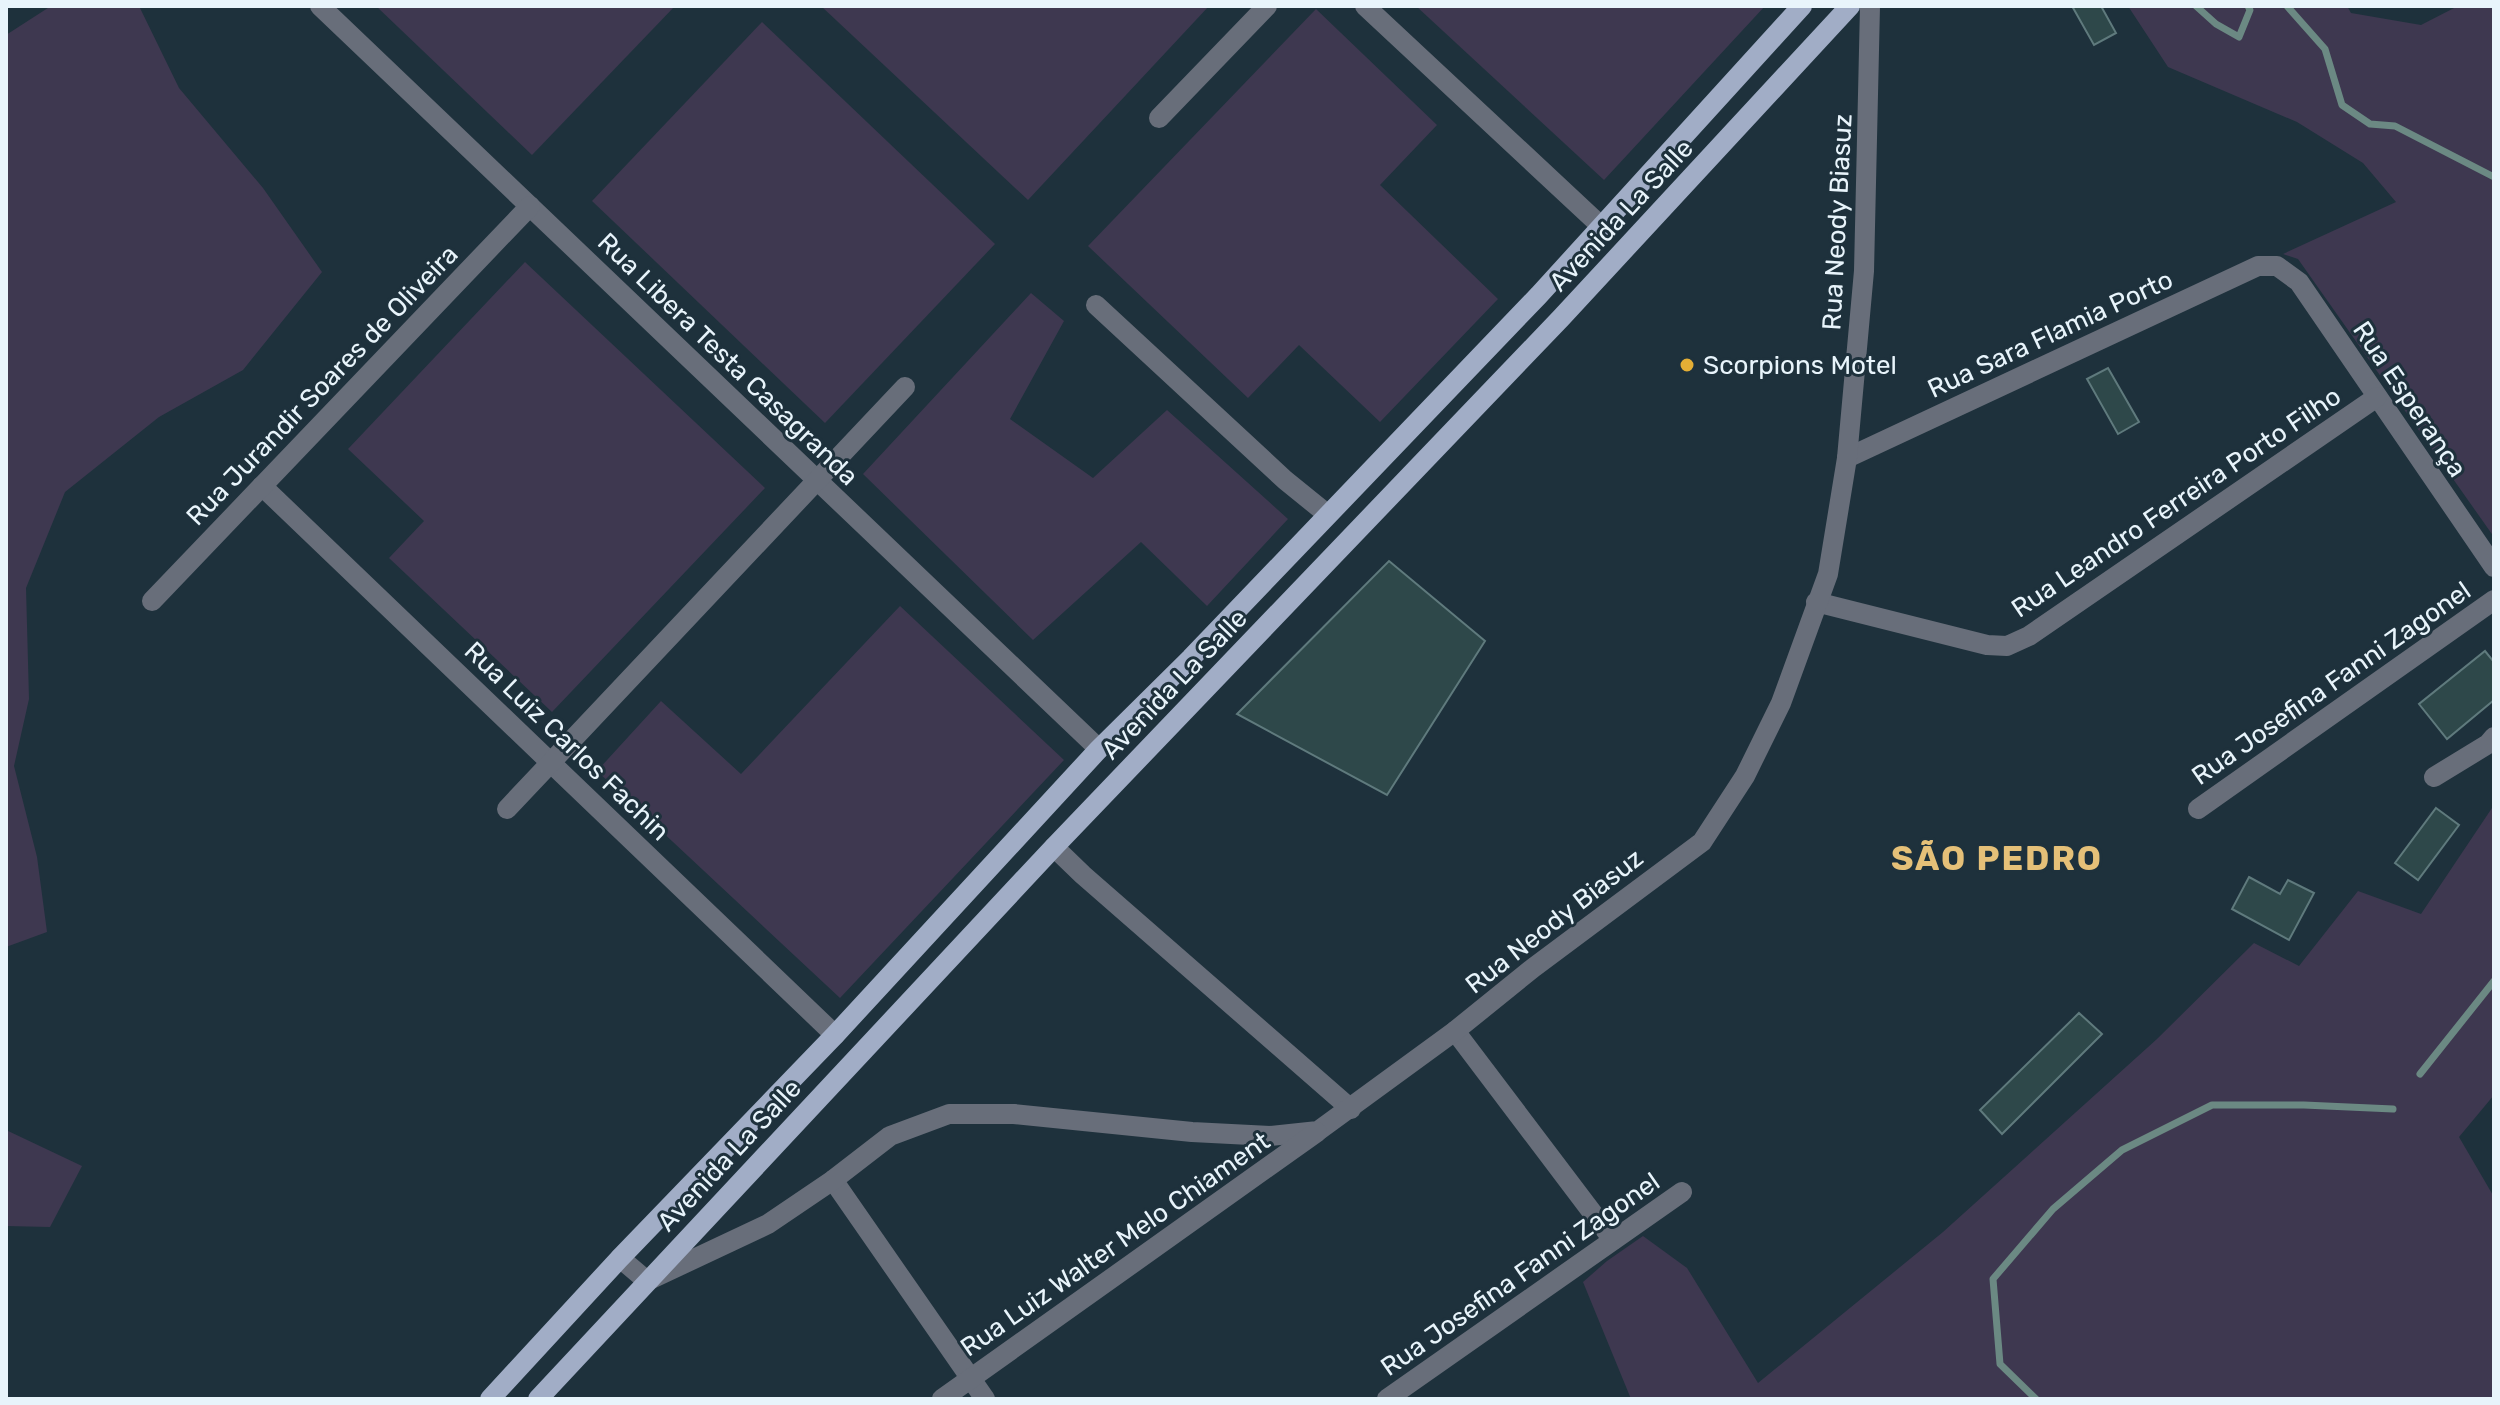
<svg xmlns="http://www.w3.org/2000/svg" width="2500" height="1405" font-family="Rubik,sans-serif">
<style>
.green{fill:#3e3850}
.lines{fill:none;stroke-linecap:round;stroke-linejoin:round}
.stream{stroke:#6b8983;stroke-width:7}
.building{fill:#2e484a;stroke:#5f7a7d;stroke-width:2}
.minor{stroke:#686e7a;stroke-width:20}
.major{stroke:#a1adc6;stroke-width:20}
.poi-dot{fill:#e4ae35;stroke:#1e313c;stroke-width:3}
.labels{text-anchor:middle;stroke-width:6;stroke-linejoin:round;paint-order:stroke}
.street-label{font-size:26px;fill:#e8f4fb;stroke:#1e313c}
.poi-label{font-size:26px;fill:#e8f4fb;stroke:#1e313c;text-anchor:start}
.district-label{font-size:34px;font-weight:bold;letter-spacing:2px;fill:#e5c078;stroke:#1e313c}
</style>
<rect width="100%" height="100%" fill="#1e313c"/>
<g class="green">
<polygon points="51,6 139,6 179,88 263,188 322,272 243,370 159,417 65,492 26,588 29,699 14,766 37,857 47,932 6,947 6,35"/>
<polygon points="376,6 675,6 532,155"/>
<polygon points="821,6 1209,6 1028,200"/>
<polygon points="1416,6 1765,6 1604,180"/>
<polygon points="2128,6 2347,6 2351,13 2421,25 2458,6 2494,6 2494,537 2298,259 2283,254 2396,202 2363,163 2297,122 2168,67"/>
<polygon points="1316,9 1437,125 1380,185 1498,299 1380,422 1299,345 1248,398 1088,246"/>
<polygon points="762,22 995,244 825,423 592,201"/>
<polygon points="525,262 765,488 552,712 389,558 424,521 348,449"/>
<polygon points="1031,293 1064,321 1010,419 1093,478 1167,410 1288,519 1207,606 1141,542 1033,640 863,474"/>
<polygon points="900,606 1064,760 840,998 597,771 661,701 741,774"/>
<polygon points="2494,805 2494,1095 2459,1137 2494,1197 2494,1399 1631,1399 1583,1282 1607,1261 1643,1236 1687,1268 1758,1383 1943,1232 2157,1039 2254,943 2299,966 2358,891 2421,914"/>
<polygon points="6,1130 82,1166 50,1227 6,1226"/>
</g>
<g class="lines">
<g class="stream">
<polyline points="2196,6 2216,24 2239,37 2250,10 2248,6"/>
<polyline points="2287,6 2325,49 2342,105 2370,124 2395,126 2494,177"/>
<polyline points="2420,1074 2494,981"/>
<polyline points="2036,1399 2000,1364 1993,1279 2053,1209 2122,1150 2212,1105 2304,1105 2393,1109"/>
</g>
</g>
<g class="building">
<polygon points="2072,6 2101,6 2116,33 2094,45"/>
<polygon points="2108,368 2139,422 2118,434 2087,379"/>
<polygon points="1389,561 1485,641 1387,795 1237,714"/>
<polygon points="2485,651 2494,662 2494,700 2447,739 2419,704"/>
<polygon points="2436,808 2459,825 2418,880 2395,863"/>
<polygon points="2249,877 2280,894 2288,880 2314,893 2289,940 2232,909"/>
<polygon points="2079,1013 2102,1034 2002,1134 1980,1110"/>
</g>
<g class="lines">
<g class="minor">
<polyline points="320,6 1099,749"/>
<polyline points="1365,6 1602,227"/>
<polyline points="1159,118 1267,6"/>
<polyline points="1096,305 1285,480 1327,514"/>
<polyline points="1847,458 2258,266 2277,266 2299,282 2494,567"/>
<polyline points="262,486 835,1035"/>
<polyline points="152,601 530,206"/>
<polyline points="1816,602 1987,645 2007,646 2029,636 2377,397"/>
<polyline points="2434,777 2488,744 2494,737"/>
<polyline points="507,809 905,387"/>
<polyline points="2198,809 2494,600"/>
<polyline points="1054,847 1083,875 1351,1109"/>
<polyline points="1455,1031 1613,1240"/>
<polyline points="833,1180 985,1399"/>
<polyline points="620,1258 647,1281 768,1224 833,1180 890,1136 949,1114 1014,1114 1192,1132 1270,1136 1318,1131 1455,1031 1533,968 1702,842 1745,776 1781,703 1828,574 1847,458 1864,271 1870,6"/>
<polyline points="942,1399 1317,1132"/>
<polyline points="1387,1399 1682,1192"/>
</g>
<g class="major">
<polyline points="490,1399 620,1258 835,1035 1099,749 1191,658 1539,295 1802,6"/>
<polyline points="538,1399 1054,847 1561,318 1850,6"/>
</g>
</g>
<circle class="poi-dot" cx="1687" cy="365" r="8"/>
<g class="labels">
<g class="street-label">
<text transform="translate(1621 215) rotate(-47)" y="9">Avenida La Salle</text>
<text transform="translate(1837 222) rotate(-87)" y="9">Rua Neody Biasuz</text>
<text transform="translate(2050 334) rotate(-25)" y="9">Rua Sara Flamia Porto</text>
<text transform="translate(728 359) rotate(44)" y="9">Rua Libera Testa Casagranda</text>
<text transform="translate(322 385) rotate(-46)" y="9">Rua Jurandir Soares de Oliveira</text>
<text transform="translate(2410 399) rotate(56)" y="9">Rua Esperança</text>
<text transform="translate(2176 502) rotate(-34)" y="9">Rua Leandro Ferreira Porto Filho</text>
<text transform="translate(2331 683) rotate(-35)" y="9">Rua Josefina Fanni Zagonel</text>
<text transform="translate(1174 684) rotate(-46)" y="9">Avenida La Salle</text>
<text transform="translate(567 741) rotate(44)" y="9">Rua Luiz Carlos Fachin</text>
<text transform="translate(1554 921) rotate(-38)" y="9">Rua Neody Biasuz</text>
<text transform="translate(729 1155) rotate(-47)" y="9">Avenida La Salle</text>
<text transform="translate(1115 1244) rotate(-35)" y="9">Rua Luiz Walter Melo Chiament</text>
<text transform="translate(1520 1274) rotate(-35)" y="9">Rua Josefina Fanni Zagonel</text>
</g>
<g class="poi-label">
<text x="1703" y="374">Scorpions Motel</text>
</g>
<g class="district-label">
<text x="1997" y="870">SÃO PEDRO</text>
</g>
</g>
<rect width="2500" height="1405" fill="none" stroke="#e8f4fb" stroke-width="16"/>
</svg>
